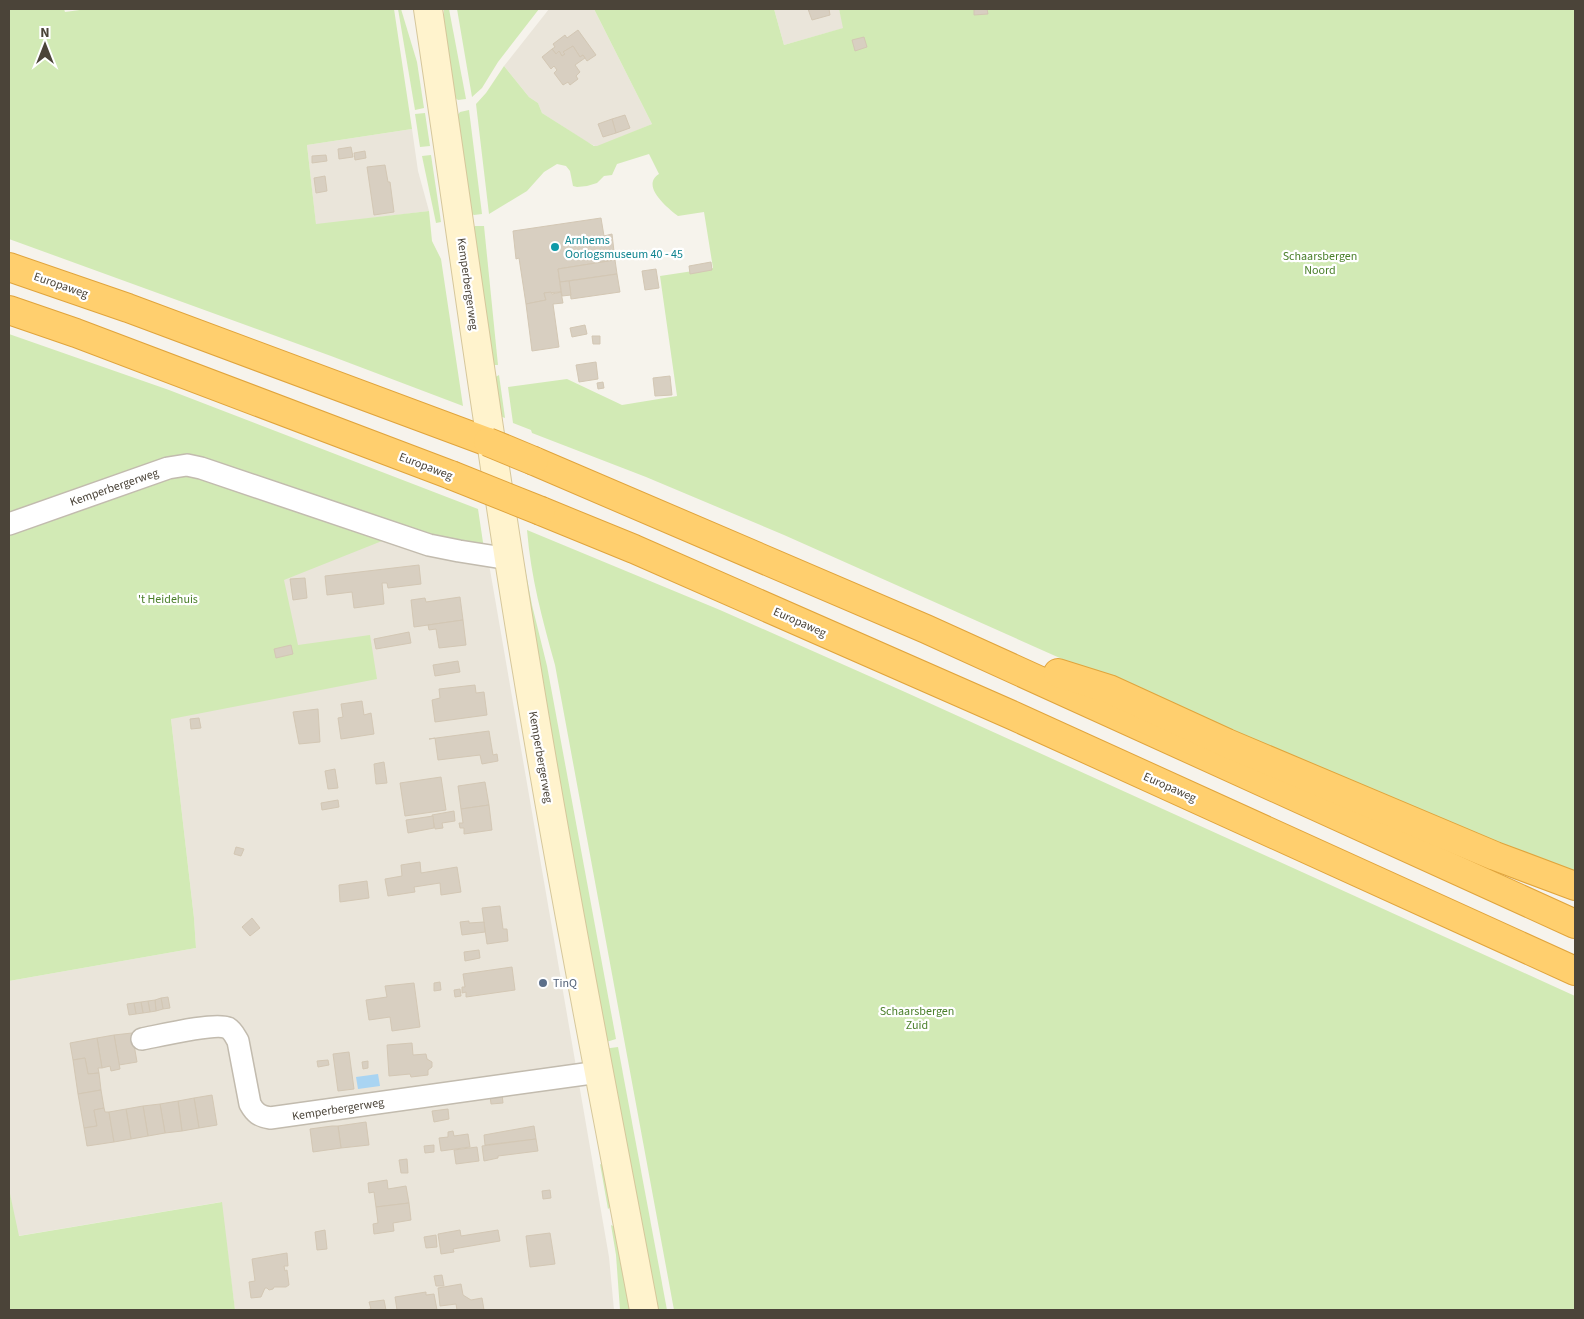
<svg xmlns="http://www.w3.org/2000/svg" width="1584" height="1319" font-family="'Source Sans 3',sans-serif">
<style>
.residential{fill:#eae5da}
.green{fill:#d2eab5}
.water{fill:#a9d4f2}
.building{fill:#d8cfc1;stroke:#d3c7b4}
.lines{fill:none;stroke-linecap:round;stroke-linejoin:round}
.minor-casing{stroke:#c2bbae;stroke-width:24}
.secondary-casing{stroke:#d6c79b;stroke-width:30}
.motorway-casing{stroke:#e0a43c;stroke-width:30}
.minor{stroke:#fff;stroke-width:21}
.secondary{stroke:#fff3cd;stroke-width:28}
.motorway{stroke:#ffcf6e;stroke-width:28}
.motorway-bridge-casing{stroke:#e0a43c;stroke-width:30;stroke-linecap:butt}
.motorway-bridge{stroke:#ffcf6e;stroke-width:28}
.culture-dot{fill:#0f9aa8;stroke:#fff;stroke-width:2}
.service-dot{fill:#5c6f8a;stroke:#fff;stroke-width:2}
.labels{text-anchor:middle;stroke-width:4.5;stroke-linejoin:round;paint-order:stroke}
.culture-label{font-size:12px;fill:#0d838f;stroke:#fff;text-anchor:start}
.park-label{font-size:12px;fill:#4a7f2a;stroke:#fff}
.street-label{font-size:12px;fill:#4b4439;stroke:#fff}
.service-label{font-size:12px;fill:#4e5e75;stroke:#fff;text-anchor:start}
</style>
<rect width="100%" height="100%" fill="#f6f3ec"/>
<g class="residential">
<polygon points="549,9 594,9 652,124 597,147 587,142 542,113 538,103 529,97 504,66"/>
<polygon points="774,9 839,9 844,28 784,45"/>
<polygon points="412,129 418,171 429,211 316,225 307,145"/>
<polygon points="374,533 489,564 609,1257 614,1310 235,1310 221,1202 18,1236 9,1190 9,981 196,948 194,918 171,719 296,645 281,574"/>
</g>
<g class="green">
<polygon points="9,9 64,9 65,12 87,9 394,9 412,129 307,145 316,224 429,211 432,241 441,259 463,406 331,356 9,239"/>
<polygon points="398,9 401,9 417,62 424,108 415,110"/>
<polygon points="444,9 449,9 466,99 458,100 449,93 444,56"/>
<polygon points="457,9 539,9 498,62 482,88 472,97"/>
<path d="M594,9H774L784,45L843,28L839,9H1575V879L1235,736L784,535L646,477L532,433L531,430L513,423L508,387L567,379L622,405L677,396L660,276L713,268L704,212L678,216C668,208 640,186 659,174L649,154L617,164L612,175L604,176L597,183L587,186L577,187L573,186L570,171L566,166L557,164L544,172L527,191L489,214L476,104L486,93L504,66L529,97L538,103L542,113L594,146H597L652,124Z"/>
<polygon points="469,110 482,214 474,215 466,211 453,121 460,112"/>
<polygon points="425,113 430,146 420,147 415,114"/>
<polygon points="431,155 441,222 436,223 422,156"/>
<polygon points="475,226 484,226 498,365 490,365 469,232"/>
<polygon points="9,334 169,390 478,509 484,549 458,545 203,464 9,519"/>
<polygon points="499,375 505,418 497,415 492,379"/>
<polygon points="188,470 387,539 284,580 298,645 370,635 377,679 171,719 194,918 196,948 9,981 9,529"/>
<path d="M527,530L720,610L905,692L1575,996V1310H674L555,665C542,618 531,578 527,530Z"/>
<polygon points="521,562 524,563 532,605 547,666 616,1039 603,1043"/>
<polygon points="618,1047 667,1310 652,1310 603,1049"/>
<polygon points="600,1164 608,1168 614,1204 608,1209"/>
<polygon points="9,1189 19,1236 222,1202 235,1310 9,1310"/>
<polygon points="611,1225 619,1229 630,1310 620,1310 616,1255"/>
</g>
<polygon class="water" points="378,1074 380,1086 358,1089 356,1077"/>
<g class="building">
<polygon points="808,9 829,9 830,15 812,20"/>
<polygon points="974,9 987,9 988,14 974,15"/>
<polygon points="578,30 596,55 587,61 583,55 580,57 573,46 563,52 565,54 562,56 559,51 556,54 552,49 555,47 553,44 565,35 567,38"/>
<polygon points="864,37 867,47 855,51 852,40"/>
<polygon points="573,46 580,57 583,55 585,58 575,65 580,72 576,76 578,79 570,85 568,82 563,85 554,73 557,70 554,66 551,69 542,57 552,49 556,54 559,51 562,56 565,54 563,52"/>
<polygon points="625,115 630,128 616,133 612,119"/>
<polygon points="612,119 616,133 603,137 598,124"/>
<polygon points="351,147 353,157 339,159 338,149"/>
<polygon points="365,151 366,158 355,160 354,153"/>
<polygon points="326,155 327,161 312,163 312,156"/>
<polygon points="385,165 388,182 390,182 394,212 374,215 367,167"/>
<polygon points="325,176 327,191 316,193 314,178"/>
<polygon points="601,218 604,236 612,234 615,260 558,269 561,292 544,293 546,300 526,304 519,258 516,259 513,231"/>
<polygon points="615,260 617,274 560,282 558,269"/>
<polygon points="711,262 712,270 690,274 689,266"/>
<polygon points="656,269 659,288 645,290 642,271"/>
<polygon points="617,274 620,292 571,299 569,281"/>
<polygon points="569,281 571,295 562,296 560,282"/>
<polygon points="551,292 552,294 561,292 563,303 553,304 559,347 532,351 526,304 546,300 544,293"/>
<polygon points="585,325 587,334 572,337 570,328"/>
<polygon points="592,336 600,336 600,344 593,344"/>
<polygon points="596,362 598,379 579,382 576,365"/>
<polygon points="670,376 672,395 655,396 653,378"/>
<polygon points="603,382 604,388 598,389 597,383"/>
<polygon points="419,565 421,584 388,588 387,583 382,583 384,604 354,608 352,592 327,595 325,576"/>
<polygon points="305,578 307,598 293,600 290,579"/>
<polygon points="460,597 463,620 414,627 411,600 425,598 426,602"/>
<polygon points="463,620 466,645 439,648 436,629 429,630 428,625"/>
<polygon points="409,632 411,643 376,649 374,639"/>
<polygon points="291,645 293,654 276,658 274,649"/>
<polygon points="458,661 460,672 435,676 433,665"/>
<polygon points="475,685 476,693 484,692 487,715 435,722 432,700 440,698 439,689"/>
<polygon points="362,701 364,715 371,713 374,734 341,739 338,718 343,717 341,704"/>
<polygon points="318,709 320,742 299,744 293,712"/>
<polygon points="199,718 201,728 191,729 190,719"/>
<polygon points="489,731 493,755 497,754 498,761 482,764 480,755 438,760 435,738 429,739"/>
<polygon points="384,762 387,783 376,784 374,764"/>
<polygon points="335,769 338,788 328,789 325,771"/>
<polygon points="441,777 446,810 405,816 400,783"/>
<polygon points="485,782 489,805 461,809 458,786"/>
<polygon points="338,800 339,807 322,810 321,803"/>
<polygon points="489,805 492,830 464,834 464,828 460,828 459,823 463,823 461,809"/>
<polygon points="454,811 455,821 442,823 443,828 435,829 432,815"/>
<polygon points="433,816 434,828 408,833 406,820"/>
<polygon points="236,847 244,849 241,856 234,854"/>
<polygon points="420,862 421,873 457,867 461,892 441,895 440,883 414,887 415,892 388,896 385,879 402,876 401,865"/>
<polygon points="367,881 369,898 340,902 339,885"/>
<polygon points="500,906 503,929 507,929 508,941 487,944 482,908"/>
<polygon points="252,918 260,928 250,936 242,927"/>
<polygon points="469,921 469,923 484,922 485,932 462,935 460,922"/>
<polygon points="479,950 480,958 465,961 464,952"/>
<polygon points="512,967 515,990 466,997 466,992 462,993 462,987 465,987 463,974"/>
<polygon points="440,982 441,990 434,991 434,983"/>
<polygon points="414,983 420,1027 392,1031 390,1017 369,1020 366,1000 387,997 385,986"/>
<polygon points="460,989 461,996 455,997 454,990"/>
<polygon points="168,997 170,1008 163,1009 161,998"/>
<polygon points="161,998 163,1009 156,1011 155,1000"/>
<polygon points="155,1000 156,1011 150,1012 148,1001"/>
<polygon points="148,1001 150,1012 143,1013 141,1002"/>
<polygon points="141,1002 143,1013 136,1014 134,1003"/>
<polygon points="134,1003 136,1014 129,1015 127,1004"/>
<polygon points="132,1033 137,1062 119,1065 114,1035"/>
<polygon points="114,1035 120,1069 111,1071 110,1066 102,1068 97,1038"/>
<polygon points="97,1038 102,1068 98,1068 99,1073 88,1074 85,1058 73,1060 70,1043"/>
<polygon points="412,1043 413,1055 426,1054 427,1059 432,1062 432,1067 428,1070 428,1075 411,1077 410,1074 389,1076 387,1045"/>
<polygon points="349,1052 354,1089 338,1091 333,1054"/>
<polygon points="85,1058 88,1074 99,1073 101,1090 78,1094 73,1060"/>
<polygon points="328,1060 329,1065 318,1067 317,1061"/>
<polygon points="368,1061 368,1068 363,1069 362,1062"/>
<polygon points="101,1090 104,1108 94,1110 97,1126 84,1128 78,1094"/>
<polygon points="502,1094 503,1103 491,1104 490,1096"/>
<polygon points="212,1095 217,1125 199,1128 194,1098"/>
<polygon points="194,1098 199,1128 182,1131 178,1101"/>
<polygon points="178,1101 182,1131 165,1133 160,1104"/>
<polygon points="160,1104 165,1133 148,1136 143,1106"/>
<polygon points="143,1106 148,1136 131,1139 126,1109"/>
<polygon points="104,1108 105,1112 109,1112 114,1142 87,1146 84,1128 97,1126 94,1110"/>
<polygon points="126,1109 131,1139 114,1142 109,1112"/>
<polygon points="448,1109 449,1119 434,1122 432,1111"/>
<polygon points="366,1122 369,1145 341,1148 338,1126"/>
<polygon points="332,1126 338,1126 341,1148 313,1152 310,1129"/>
<polygon points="534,1126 536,1139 485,1145 484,1135"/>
<polygon points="453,1131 454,1136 468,1134 470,1147 441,1151 439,1138 448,1137 448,1132"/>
<polygon points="536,1139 538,1151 498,1156 498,1158 484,1161 482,1146"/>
<polygon points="434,1145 434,1152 425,1153 424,1146"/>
<polygon points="477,1147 479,1161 456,1164 454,1150"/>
<polygon points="407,1159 408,1173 401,1173 399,1160"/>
<polygon points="387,1180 388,1189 406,1186 409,1203 376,1207 374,1192 369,1193 368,1183"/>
<polygon points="550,1190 551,1198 543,1199 542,1191"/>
<polygon points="409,1203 411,1220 393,1223 394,1231 374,1234 373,1224 378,1223 376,1207"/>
<polygon points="325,1230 327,1249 317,1250 315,1232"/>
<polygon points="460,1230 461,1236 498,1230 500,1241 453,1249 454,1252 441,1254 438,1234"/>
<polygon points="550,1233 555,1264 530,1267 526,1236"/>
<polygon points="436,1235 437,1247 426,1248 424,1237"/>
<polygon points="287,1253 288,1266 284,1266 285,1271 287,1270 289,1285 286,1287 274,1287 273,1289 269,1290 267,1288 265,1288 261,1297 251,1298 249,1282 255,1281 252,1259"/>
<polygon points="442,1275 444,1286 436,1286 434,1276"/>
<polygon points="461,1284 463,1295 471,1300 482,1298 484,1310 457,1310 456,1304 440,1306 438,1288"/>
<polygon points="426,1292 426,1295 434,1294 437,1310 397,1310 395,1297"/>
<polygon points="384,1300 386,1310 364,1310 371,1309 369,1302"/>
</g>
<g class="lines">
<g class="minor-casing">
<g id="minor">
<polyline points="9,524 168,468 187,465 201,468 429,545 459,551 509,559"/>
<path d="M142,1039C158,1036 216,1022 228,1028C233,1031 235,1036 238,1041L250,1104C255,1113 259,1116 270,1118L599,1072"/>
</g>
</g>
<g class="secondary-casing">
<path id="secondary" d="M428,9C461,230 490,451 527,671C562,885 604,1097 644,1310"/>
</g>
<g class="motorway-casing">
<g id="motorway">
<polyline points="9,267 128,308 488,442"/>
<polyline points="9,310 76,333 451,475"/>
<polyline points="534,461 926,629 1575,924"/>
<polyline points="541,511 634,549 1014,716 1575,971"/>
<polyline points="1058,673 1109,689 1227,743 1495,856 1575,886"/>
</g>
</g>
<use href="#minor" class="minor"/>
<use href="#secondary" class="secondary"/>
<use href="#motorway" class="motorway"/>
<g class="motorway-bridge-casing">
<g id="motorway-bridge">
<polyline points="488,442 534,461"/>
<polyline points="451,475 541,511"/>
</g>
</g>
<use href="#motorway-bridge" class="motorway-bridge"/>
</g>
<circle class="culture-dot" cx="555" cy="247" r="5"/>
<circle class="service-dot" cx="543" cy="983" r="5"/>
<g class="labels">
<g class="culture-label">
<text x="565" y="244">Arnhems<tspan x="565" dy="14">Oorlogsmuseum 40 - 45</tspan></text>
</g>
<g class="park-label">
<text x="1320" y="260">Schaarsbergen<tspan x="1320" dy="14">Noord</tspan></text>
<text x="168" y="603">'t Heidehuis</text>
<text x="917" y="1015">Schaarsbergen<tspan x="917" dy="14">Zuid</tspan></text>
</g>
<g class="street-label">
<text transform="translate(468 284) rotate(82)" y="4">Kemperbergerweg</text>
<text transform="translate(61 285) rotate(19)" y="4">Europaweg</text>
<text transform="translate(426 466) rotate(21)" y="4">Europaweg</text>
<text transform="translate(114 487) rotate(-19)" y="4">Kemperbergerweg</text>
<text transform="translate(800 622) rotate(24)" y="4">Europaweg</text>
<text transform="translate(541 757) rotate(80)" y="4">Kemperbergerweg</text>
<text transform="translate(1170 787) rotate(24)" y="4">Europaweg</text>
<text transform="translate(338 1109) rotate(-9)" y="4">Kemperbergerweg</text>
</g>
<g class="service-label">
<text x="553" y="987">TinQ</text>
</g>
</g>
<rect width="1584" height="1319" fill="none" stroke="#4b4439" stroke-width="20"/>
<g transform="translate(45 45)" stroke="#ffffff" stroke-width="4" paint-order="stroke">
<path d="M0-4L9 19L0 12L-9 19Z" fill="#4b4439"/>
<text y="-8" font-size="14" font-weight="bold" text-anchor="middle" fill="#4b4439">N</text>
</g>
</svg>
